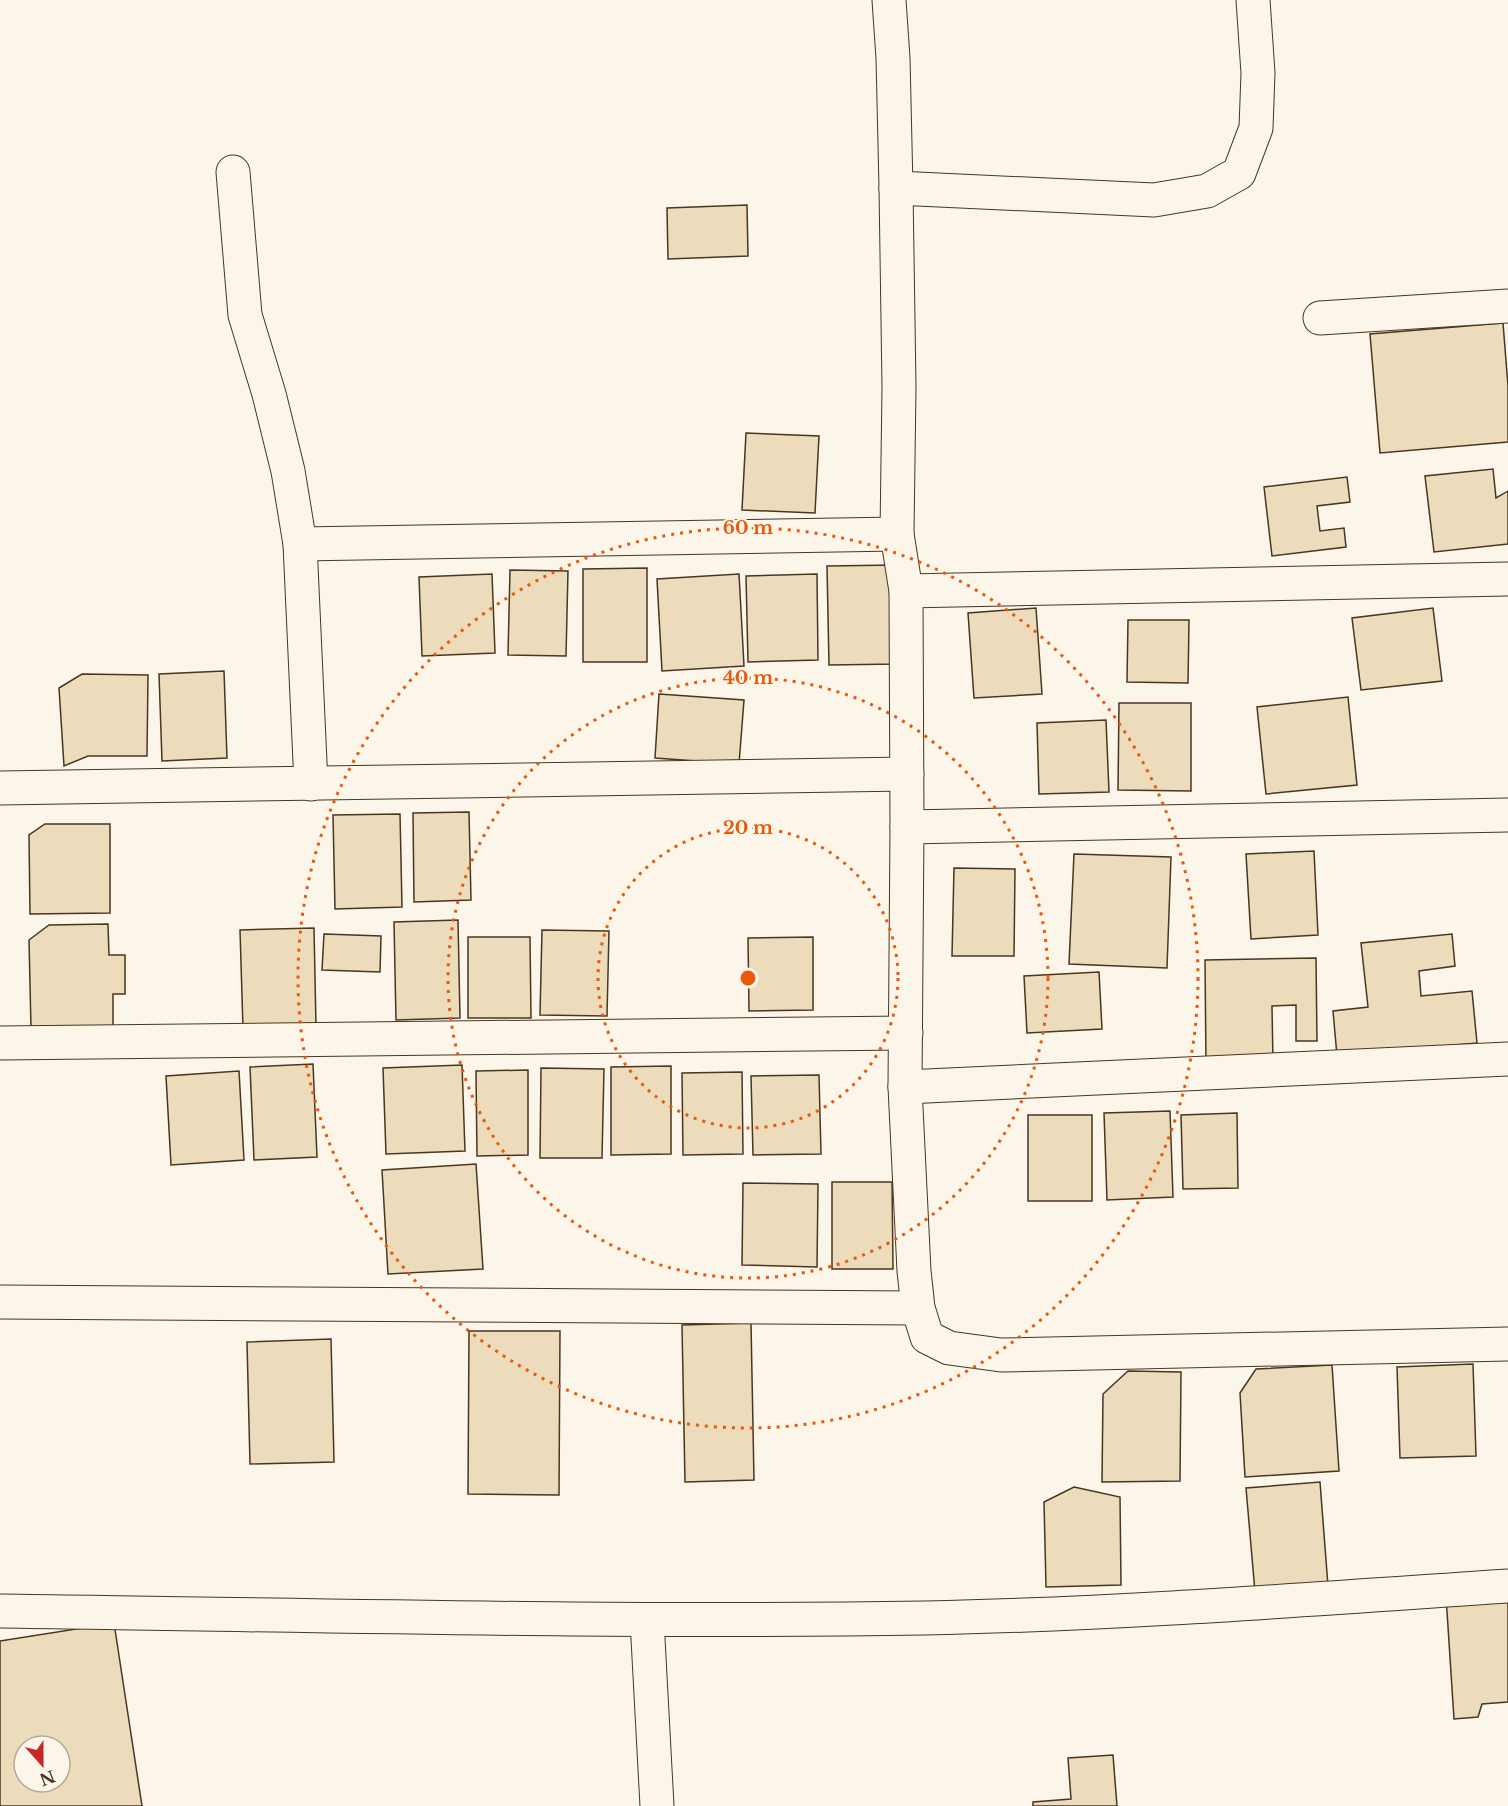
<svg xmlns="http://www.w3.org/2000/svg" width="1508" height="1806" font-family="'Libre Baskerville',serif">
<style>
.building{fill:#ecdcbc;stroke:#4a3520;stroke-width:1.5;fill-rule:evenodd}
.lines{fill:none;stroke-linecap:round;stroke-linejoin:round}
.minor-casing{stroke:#4a3520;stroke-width:35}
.minor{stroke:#fbf6e9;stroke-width:33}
.ring{fill:none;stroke:#e8590c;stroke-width:3;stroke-dasharray:3 6}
.centre{fill:#e8590c;stroke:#fbf6e9;stroke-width:3}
.ring-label{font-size:18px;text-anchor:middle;font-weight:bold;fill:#e8590c;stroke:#fbf6e9;stroke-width:4.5;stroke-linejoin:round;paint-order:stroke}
</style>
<rect width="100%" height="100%" fill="#fbf6e9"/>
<g class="building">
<polygon points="747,205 748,256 668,259 667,208"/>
<polygon points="1503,323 1508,386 1508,442 1380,453 1370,334"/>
<polygon points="746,433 819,436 815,513 742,510"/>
<polygon points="1493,469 1496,498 1508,491 1508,544 1434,552 1425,476"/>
<polygon points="1347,477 1350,502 1317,506 1320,531 1344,528 1346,547 1272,556 1264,487"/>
<polygon points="895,565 897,664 829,665 827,566"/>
<polygon points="647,568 647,662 583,662 583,569"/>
<polygon points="510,570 568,571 566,656 508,655"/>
<polygon points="492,574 495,653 422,656 419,577"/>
<polygon points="739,574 744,666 662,671 657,579"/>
<polygon points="817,574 818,660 748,662 746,576"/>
<polygon points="1036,608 1042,694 974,698 968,613"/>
<polygon points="1433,608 1442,681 1361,690 1352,618"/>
<polygon points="1128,620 1189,620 1188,683 1127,682"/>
<polygon points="224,671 227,758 162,761 159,674"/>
<polygon points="82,674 148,675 147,756 88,756 64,766 59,688"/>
<polygon points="659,694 744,700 739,764 655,758"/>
<polygon points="1348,697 1357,785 1266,794 1257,707"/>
<polygon points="1119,703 1191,703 1191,791 1118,790"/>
<polygon points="1106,720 1109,792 1039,794 1037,723"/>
<polygon points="469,812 471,900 414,902 413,813"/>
<polygon points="400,814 402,907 335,909 333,815"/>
<polygon points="45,824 110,824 110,913 30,914 29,835"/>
<polygon points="1314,851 1318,935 1251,939 1246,854"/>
<polygon points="1074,854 1171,857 1167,968 1069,964"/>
<polygon points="954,868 1015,869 1014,956 952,956"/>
<polygon points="458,920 460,1018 396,1020 394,922"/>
<polygon points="108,924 109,955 125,955 125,994 113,994 113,1027 31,1028 29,940 49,925"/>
<polygon points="314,928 316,1026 243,1028 240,930"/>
<polygon points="542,930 609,931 607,1016 540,1015"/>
<polygon points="324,934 381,936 380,972 322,970"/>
<polygon points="1452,934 1455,966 1419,971 1421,996 1472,991 1477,1043 1337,1056 1333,1011 1368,1007 1361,943"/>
<polygon points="468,937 530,937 531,1018 468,1018"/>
<polygon points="813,937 813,1010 749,1011 748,938"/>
<polygon points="1316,958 1317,1041 1296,1041 1296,1005 1272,1006 1273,1063 1206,1064 1205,960"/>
<polygon points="1099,972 1102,1029 1027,1033 1024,976"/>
<polygon points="313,1064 317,1157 254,1160 250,1067"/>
<polygon points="462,1065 465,1151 386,1154 383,1068"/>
<polygon points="671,1066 671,1154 611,1155 611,1067"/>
<polygon points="541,1068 604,1069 602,1158 540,1158"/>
<polygon points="528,1070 528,1155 477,1156 476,1071"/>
<polygon points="239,1071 244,1160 171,1165 166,1076"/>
<polygon points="742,1072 743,1154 683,1155 682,1073"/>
<polygon points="819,1075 821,1154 753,1155 751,1076"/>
<polygon points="1170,1111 1173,1197 1107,1200 1104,1113"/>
<polygon points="1237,1113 1238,1188 1183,1189 1181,1115"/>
<rect x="1028" y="1115" width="64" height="86"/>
<polygon points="476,1164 483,1269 388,1274 382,1170"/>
<polygon points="832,1182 892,1182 893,1269 832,1269"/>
<polygon points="743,1183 818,1184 817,1267 742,1265"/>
<polygon points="751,1323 754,1480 685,1482 682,1325"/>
<polygon points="469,1331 560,1331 559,1495 468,1494"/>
<polygon points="331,1339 334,1462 250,1464 247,1342"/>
<polygon points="1473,1364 1476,1456 1400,1458 1397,1367"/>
<polygon points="1332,1365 1339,1471 1245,1477 1240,1393 1256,1369"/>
<polygon points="1128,1371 1181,1372 1180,1481 1102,1482 1103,1394"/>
<polygon points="1320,1482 1328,1586 1255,1592 1246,1488"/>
<polygon points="1074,1487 1120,1497 1121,1585 1046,1587 1044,1502"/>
<polygon points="1508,1592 1508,1702 1482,1704 1478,1717 1454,1719 1446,1596"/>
<path d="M114,1623L142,1806H0V1641ZM24,1746H60V1782H24Z"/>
<polygon points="1113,1755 1117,1806 1033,1806 1033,1802 1071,1799 1068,1758"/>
</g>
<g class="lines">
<g class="minor-casing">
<g id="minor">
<polyline points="889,0 893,58 896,188 899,387 897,534 906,591"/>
<polyline points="233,172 245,315 269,394 288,471 300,544 311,784"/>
<polyline points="896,188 1154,200 1207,191 1239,173 1256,128 1258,73 1253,0"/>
<polyline points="1320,318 1508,306"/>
<polyline points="300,544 897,534"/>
<polyline points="1508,579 906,591 907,827 905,1087 914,1271 918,1308 927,1337 949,1348 1001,1355 1508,1344"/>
<polyline points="0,788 907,774"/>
<polyline points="907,827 1508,815"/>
<polyline points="0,1043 906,1033"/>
<polyline points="905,1087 1508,1059"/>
<polyline points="0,1302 918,1308"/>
<path d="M0,1611C308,1615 617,1623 925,1618C1120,1614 1314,1599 1508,1586"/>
<polyline points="647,1620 657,1806"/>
</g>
</g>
<use href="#minor" class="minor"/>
</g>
<g class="ring">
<circle cx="748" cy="978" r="150"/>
<circle cx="748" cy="978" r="300"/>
<circle cx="748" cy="978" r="450"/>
</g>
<circle cx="748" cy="978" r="9" class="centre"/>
<g class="ring-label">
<text x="748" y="534">60 m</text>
<text x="748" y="684">40 m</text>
<text x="748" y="834">20 m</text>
</g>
<g transform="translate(42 1764) rotate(159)"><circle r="28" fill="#fbf6e9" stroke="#b4a999" stroke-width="1.5"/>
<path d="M0-4.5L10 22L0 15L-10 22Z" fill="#c62828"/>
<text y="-9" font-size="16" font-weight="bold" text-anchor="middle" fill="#4a3520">N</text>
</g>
</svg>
